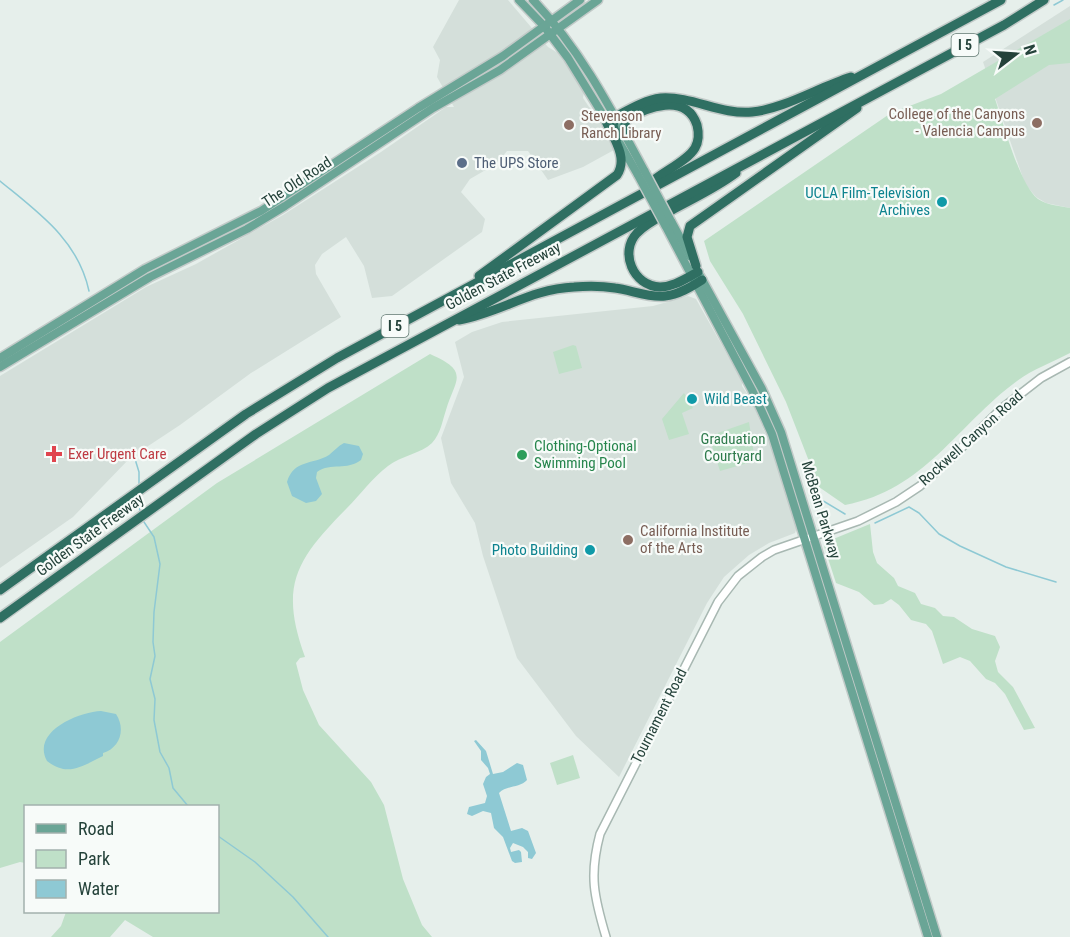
<svg xmlns="http://www.w3.org/2000/svg" width="1070" height="937" font-family="'Roboto Condensed',sans-serif">
<style>
.built{fill:#d4dfda}
.green{fill:#bfe0c8}
.water{fill:#8ec9d4}
.lines{fill:none;stroke-linecap:round;stroke-linejoin:round}
.stream{stroke:#8ec9d4;stroke-width:1.5}
.minor-casing{stroke:#a8b8b2;stroke-width:10}
.major-casing{stroke:#c2cac8;stroke-width:11}
.highway-casing{stroke:#c2cac8;stroke-width:12}
.minor{stroke:#fff;stroke-width:7}
.major{stroke:#6aa596;stroke-width:8}
.highway{stroke:#2f6f62;stroke-width:9}
.major-bridge-casing{stroke:#c2cac8;stroke-width:11;stroke-linecap:butt}
.major-bridge{stroke:#6aa596;stroke-width:8}
.education-dot{fill:#8d6e63;stroke:#f7fbf9;stroke-width:2}
.service-dot{fill:#5c6f8a;stroke:#f7fbf9;stroke-width:2}
.culture-dot{fill:#0f9aa8;stroke:#f7fbf9;stroke-width:2}
.health-dot{fill:#e0444e;stroke:#f7fbf9;stroke-width:2}
.leisure-dot{fill:#2e9e5b;stroke:#f7fbf9;stroke-width:2}
.labels{text-anchor:middle;stroke-width:4.5;stroke-linejoin:round;paint-order:stroke}
.shield{fill:#f7fbf9;stroke:#637a73;stroke-width:1.5}
.shield-label{font-size:14px;font-weight:bold;fill:#24423a}
.education-label{font-size:15px;fill:#785e54;stroke:#f7fbf9;text-anchor:start}
.service-label{font-size:15px;fill:#4e5e75;stroke:#f7fbf9;text-anchor:start}
.street-label{font-size:15px;fill:#24423a;stroke:#f7fbf9}
.culture-label{font-size:15px;fill:#0d838f;stroke:#f7fbf9;text-anchor:end}
.park-label{font-size:15px;fill:#2d7a4b;stroke:#f7fbf9}
.leisure-label{font-size:15px;fill:#27864d;stroke:#f7fbf9;text-anchor:start}
.health-label{font-size:15px;fill:#be3a42;stroke:#f7fbf9;text-anchor:start}
</style>
<rect width="100%" height="100%" fill="#e6efeb"/>
<g class="built">
<polygon points="459,0 508,0 548,47 558,53 584,92 583,98 589,107 593,110 614,150 583,167 548,180 528,151 507,151 496,164 470,179 461,192 485,219 482,232 392,296 372,298 364,266 346,237 322,254 315,265 316,274 341,317 251,373 180,425 130,458 73,517 0,568 0,376 146,287 196,264 283,215 381,152 446,107 454,107 437,77 440,60 433,47"/>
<polygon points="1070,6 1070,208 1046,203 1036,197 1025,184 983,62"/>
<polygon points="688,296 696,299 742,381 742,386 750,398 776,458 797,527 795,533 769,543 749,555 724,577 707,603 619,777 576,736 517,658 483,556 475,523 451,483 441,438 464,377 455,342 472,332 502,322 653,306"/>
</g>
<g class="green">
<path d="M1070,19V63L1049,65L995,99C1003,122 1020,186 1038,199C1047,205 1059,206 1070,208V353C1053,362 1033,369 1017,381C957,425 925,490 845,505L819,487L786,402L743,314L710,261L704,241L891,113L941,94Z"/>
<polygon points="573,345 576,346 582,368 559,374 553,352"/>
<path d="M430,354C471,372 455,379 446,410C442,422 441,433 432,443C422,453 401,456 388,466C373,477 360,495 347,508C296,560 279,585 305,657L300,658L296,663L303,690L319,725L371,782L384,805L403,879L422,925L432,937H153L125,920L110,937H51L61,926L66,912H218V806H26L25,863L20,862L0,868V642L217,483Z"/>
<polygon points="684,393 693,408 682,413 689,434 669,440 662,419"/>
<polygon points="749,422 755,461 720,471 709,436"/>
<polygon points="870,524 873,552 877,563 894,578 898,586 915,593 921,604 935,608 943,616 954,617 972,629 995,636 1000,647 995,661 998,672 1013,687 1035,728 1024,730 1005,694 995,683 986,679 970,661 960,657 943,664 932,631 926,624 911,620 899,605 891,599 883,604 874,605 859,592 836,583 824,546 826,542"/>
<polygon points="573,755 580,778 557,785 550,763"/>
</g>
<g class="water">
<path d="M344,443L359,446L363,454L361,460C347,471 331,462 317,472L316,478L322,494L316,501L306,503L292,496L287,482C294,459 313,465 329,455C334,451 338,446 344,443Z"/>
<path d="M101,711L116,714C126,729 120,748 103,753V756C84,765 68,778 47,761C31,732 78,712 101,711Z"/>
<path d="M476,740L486,751L493,774L503,772L517,763L523,765L527,780C520,788 507,785 499,793L511,831L522,828L528,831L536,853L532,859L528,858V852L523,847L513,843L510,848L511,852L519,850L521,852L522,862L515,863L512,861L503,837L494,828L491,813L483,811L472,816L467,814L469,807L485,803L487,796L483,784L486,777L490,774L488,768L481,760V751L474,741Z"/>
</g>
<g class="lines">
<g class="stream">
<polyline points="1054,5 1063,0"/>
<path d="M0,181C39,213 78,240 89,291"/>
<polyline points="135,459 139,472 139,485"/>
<polyline points="138,496 140,512"/>
<polyline points="815,496 845,514"/>
<polyline points="142,519 154,537 160,564 154,612 153,642 155,656 150,679 155,699 154,720 160,752 169,768 173,788 188,806"/>
<polyline points="875,523 909,507 919,513 939,534 960,546 1006,567 1056,582"/>
<polyline points="218,836 255,862 293,897 328,937"/>
</g>
<g class="minor-casing">
<path id="minor" d="M606,937C594,897 589,875 600,834L718,602L738,576L762,557L774,550L858,521L896,502L920,486L947,462L1001,409L1041,378L1070,362"/>
</g>
<g class="major-casing">
<g id="major">
<polyline points="519,0 544,26 568,58 608,123"/>
<path d="M533,0C581,50 612,111 645,172"/>
<polyline points="619,142 638,175"/>
<polyline points="671,221 690,256"/>
<polyline points="665,225 752,390 772,434 928,937"/>
<polyline points="700,276 762,389 781,432 937,937"/>
<polyline points="0,358 145,269 261,211 418,108 503,56 580,0"/>
<polyline points="0,367 150,277 247,229 285,206 433,108 500,70 598,0"/>
</g>
</g>
<g class="highway-casing">
<g id="highway">
<path d="M623,133L626,120C646,107 686,92 697,125C699,133 699,141 695,148C687,162 661,172 648,185"/>
<path d="M617,138L613,126L615,117C630,109 645,100 661,98C692,96 721,115 752,112C784,109 819,87 851,77"/>
<polyline points="696,266 687,237 690,226 857,108"/>
<path d="M698,272C686,278 674,287 660,287C633,286 619,252 637,233C647,223 660,217 672,210C694,198 716,188 736,173"/>
<path d="M479,276L617,175C629,157 612,136 605,119"/>
<path d="M459,320C500,313 530,289 574,287C587,286 602,286 615,288C631,290 649,298 665,296C678,295 691,287 702,280"/>
<polyline points="0,590 246,414 337,358 1001,0"/>
<polyline points="0,618 256,434 328,388 1004,25 1044,0"/>
</g>
</g>
<use href="#minor" class="minor"/>
<use href="#major" class="major"/>
<use href="#highway" class="highway"/>
<g class="major-bridge-casing">
<g id="major-bridge">
<polyline points="645,172 671,221"/>
<polyline points="638,175 665,225"/>
</g>
</g>
<use href="#major-bridge" class="major-bridge"/>
</g>
<g class="education-dot">
<circle cx="1037" cy="123" r="6"/>
<circle cx="569" cy="125" r="6"/>
<circle cx="628" cy="540" r="6"/>
</g>
<circle class="service-dot" cx="462" cy="163" r="6"/>
<g class="culture-dot">
<circle cx="942" cy="202" r="6"/>
<circle cx="692" cy="399" r="6"/>
<circle cx="590" cy="550" r="6"/>
</g>
<path class="health-dot" d="M51 445h6v6h6v6h-6v6h-6v-6h-6v-6h6z"/>
<circle class="leisure-dot" cx="522" cy="455" r="6"/>
<g class="labels">
<g class="shield">
<rect x="951.5" y="34" width="27" height="22" rx="4.5"/>
<rect x="381.5" y="315" width="27" height="22" rx="4.5"/>
</g>
<g class="shield-label">
<text x="965" y="50">I 5</text>
<text x="395" y="331">I 5</text>
</g>
<g class="education-label">
<text x="1025" y="119" text-anchor="end">College of the Canyons<tspan x="1025" dy="17">- Valencia Campus</tspan></text>
<text x="581" y="121">Stevenson<tspan x="581" dy="17">Ranch Library</tspan></text>
<text x="640" y="536">California Institute<tspan x="640" dy="17">of the Arts</tspan></text>
</g>
<g class="service-label">
<text x="474" y="168">The UPS Store</text>
</g>
<g class="street-label">
<text transform="translate(297 182) rotate(-33)" y="5">The Old Road</text>
<text transform="translate(503 276) rotate(-28)" y="5">Golden State Freeway</text>
<text transform="translate(971 438) rotate(-42)" y="5">Rockwell Canyon Road</text>
<text transform="translate(821 510) rotate(73)" y="5">McBean Parkway</text>
<text transform="translate(90 535) rotate(-36)" y="5">Golden State Freeway</text>
<text transform="translate(659 716) rotate(-63)" y="5">Tournament Road</text>
</g>
<g class="culture-label">
<text x="930" y="198">UCLA Film-Television<tspan x="930" dy="17">Archives</tspan></text>
<text x="704" y="404" text-anchor="start">Wild Beast</text>
<text x="578" y="555">Photo Building</text>
</g>
<g class="park-label">
<text x="733" y="444">Graduation<tspan x="733" dy="17">Courtyard</tspan></text>
</g>
<g class="leisure-label">
<text x="534" y="451">Clothing-Optional<tspan x="534" dy="17">Swimming Pool</tspan></text>
</g>
<g class="health-label">
<text x="68" y="459">Exer Urgent Care</text>
</g>
</g>
<rect x="24" y="805" width="195" height="108" fill="#f7fbf9" stroke="#a3b1ad" stroke-width="1.5"/>
<rect x="36" y="824" width="30" height="9" fill="#6aa596" stroke="#a3b1ad" stroke-width="1.5"/>
<text x="78" y="835" font-size="18" fill="#24423a">Road</text>
<rect x="36" y="850" width="30" height="18" fill="#bfe0c8" stroke="#a3b1ad" stroke-width="1.5"/>
<text x="78" y="865" font-size="18" fill="#24423a">Park</text>
<rect x="36" y="880" width="30" height="18" fill="#8ec9d4" stroke="#a3b1ad" stroke-width="1.5"/>
<text x="78" y="895" font-size="18" fill="#24423a">Water</text>
<g transform="translate(1016 54) rotate(73)" stroke="#f7fbf9" stroke-width="4.5" paint-order="stroke">
<path d="M0-4.5L10 22L0 15L-10 22Z" fill="#24423a"/>
<text y="-9" font-size="16" font-weight="bold" text-anchor="middle" fill="#24423a">N</text>
</g>
</svg>
